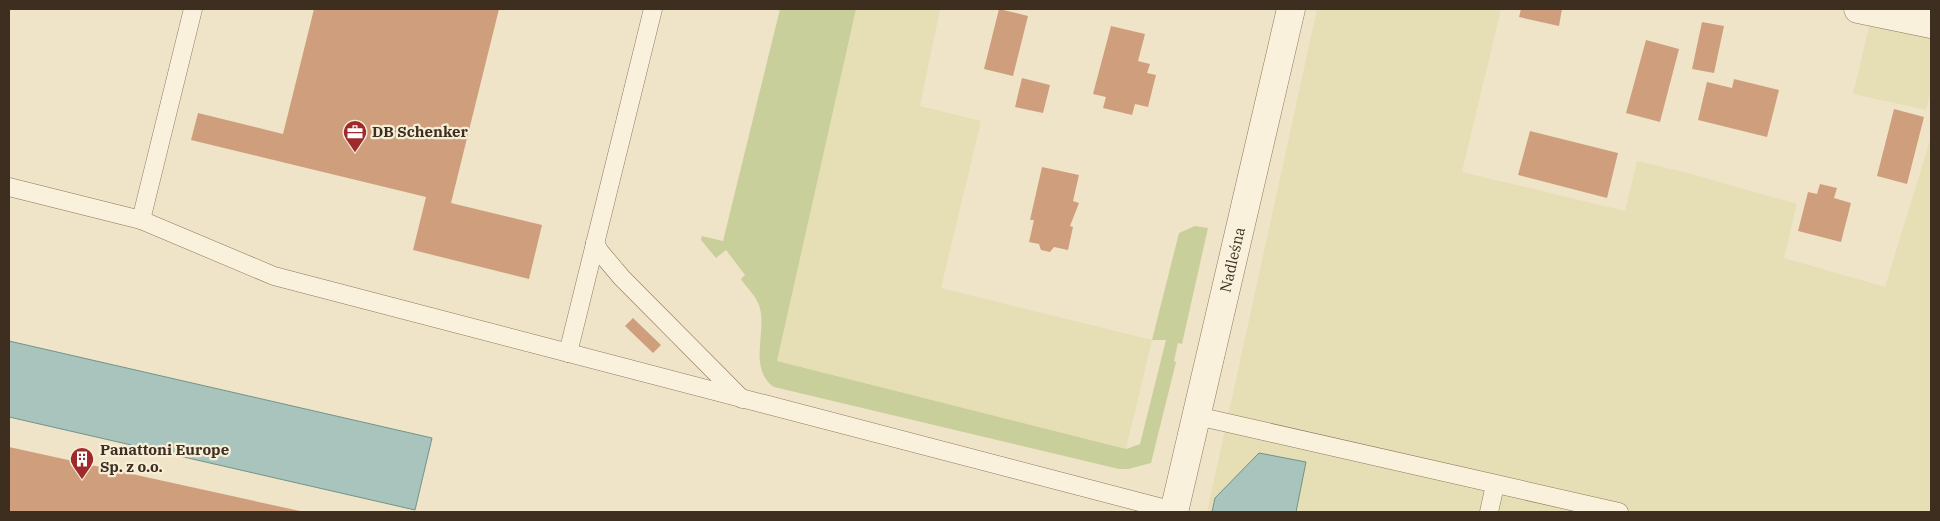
<svg xmlns="http://www.w3.org/2000/svg" width="1940" height="521" font-family="'IBM Plex Serif',serif">
<style>
.farmland{fill:#e6deb5}
.green{fill:#c9cf9b}
.water{fill:#a9c4bc;stroke:#6f938a}
.building{fill:#cf9f7d}
.lines{fill:none;stroke-linecap:round;stroke-linejoin:round}
.lane-casing{stroke:#8d765c;stroke-width:19}
.street-casing{stroke:#8d765c;stroke-width:29}
.lane{stroke:#faf1dc;stroke-width:18}
.street{stroke:#faf1dc;stroke-width:28}
.labels{text-anchor:middle;stroke-width:4.5;stroke-linejoin:round;paint-order:stroke}
.poi-label{font-size:15px;font-weight:bold;fill:#3d2e20;stroke:#f7eed8;text-anchor:start}
.street-label{font-size:15px;fill:#3d2e20;stroke:#f7eed8}
</style>
<rect width="100%" height="100%" fill="#f0e4c8"/>
<g class="farmland">
<polygon points="856,9 940,9 920,106 981,121 941,288 1152,340 1126,449 777,361"/>
<polygon points="1317,9 1501,9 1462,172 1625,211 1637,161 1688,173 1797,204 1784,258 1885,287 1931,137 1931,512 1207,512"/>
<polygon points="1871,19 1931,33 1931,87 1926,110 1853,94"/>
</g>
<path class="green" d="M780,9H856L777,361L1126,449L1140,444L1166,340H1152L1179,233L1195,226L1208,228L1182,344L1178,343L1174,361L1176,362L1151,463L1128,469H1119L774,387C747,368 768,332 759,305C756,296 746,287 741,279L745,275L726,250L716,258L701,240L702,236L723,241Z"/>
<g class="water">
<polygon points="9,341 432,438 415,510 9,417"/>
<polygon points="1259,453 1306,462 1296,512 1212,512 1215,498"/>
</g>
<g class="building">
<polygon points="314,9 499,9 451,203 542,225 529,279 413,250 426,197 191,140 198,113 283,134"/>
<polygon points="999,9 1028,16 1013,76 984,69"/>
<polygon points="1521,9 1562,9 1559,26 1519,17"/>
<polygon points="1702,22 1724,26 1714,73 1692,69"/>
<polygon points="1111,26 1145,34 1138,61 1150,64 1147,73 1156,75 1148,107 1135,104 1132,115 1103,108 1106,97 1093,94"/>
<polygon points="1646,40 1679,49 1660,122 1626,113"/>
<polygon points="1022,78 1050,85 1043,113 1015,107"/>
<polygon points="1734,79 1779,90 1767,137 1698,120 1707,82 1732,88"/>
<polygon points="1894,109 1924,117 1907,184 1877,176"/>
<polygon points="1530,131 1618,153 1607,198 1518,175"/>
<polygon points="1042,167 1079,175 1073,201 1079,203 1070,226 1073,227 1068,250 1054,247 1050,252 1041,250 1039,244 1029,242 1034,220 1030,220"/>
<polygon points="1820,184 1837,188 1834,198 1851,203 1841,242 1798,231 1808,192 1817,194"/>
<polygon points="633,318 661,345 653,353 625,326"/>
<polygon points="9,447 300,511 300,512 9,512"/>
</g>
<g class="lines">
<g class="lane-casing">
<g id="lane">
<polyline points="193,9 141,220 274,276 1174,511"/>
<polyline points="9,187 141,220"/>
<polyline points="595,243 600,252 622,278 742,399"/>
<polyline points="568,353 653,9"/>
<polyline points="1197,416 1619,512"/>
<polyline points="1489,512 1495,485"/>
</g>
</g>
<g class="street-casing">
<g id="street">
<polyline points="1858,9 1931,24"/>
<path id="s1" d="M1174,512L1291,9"/>
</g>
</g>
<use href="#lane" class="lane"/>
<use href="#street" class="street"/>
</g>
<defs>
<g id="office-pin" transform="scale(1.25)"><path d="M0 17L-7.5 6A9.5 9.5 0 1 1 7.5 6Z" fill="#9e2a2b" stroke="#f7eed8"/><path d="M-6-3h4V-5.5h4V-3h4V5H-6ZM-1-4.5V-3h2v-1.5ZM-6 0V1H6V0Z" fill="#fff"/></g>
<g id="building-pin" transform="scale(1.25)"><path d="M0 17L-7.5 6A9.5 9.5 0 1 1 7.5 6Z" fill="#9e2a2b" stroke="#f7eed8"/><path d="M-4-6H4V6H1V3H-1V6H-4ZM-2.5-4.3h1.7v1.8h-1.7ZM.8-4.3h1.7v1.8H.8ZM-2.5-1h1.7V.8h-1.7ZM.8-1h1.7V.8H.8Z" fill="#fff"/></g>
</defs>
<g fill-rule="evenodd">
<use href="#office-pin" x="355" y="132"/>
<use href="#building-pin" x="82" y="459"/>
</g>
<g class="labels">
<g class="poi-label">
<text x="372" y="137">DB Schenker</text>
<text x="100" y="455">Panattoni Europe<tspan x="100" dy="17">Sp. z o.o.</tspan></text>
</g>
<g class="street-label">
<text dy="5" stroke="none"><textPath href="#s1" startOffset="259">Nadleśna</textPath></text>
</g>
</g>
<rect width="1940" height="521" fill="none" stroke="#3d2e20" stroke-width="20"/>
</svg>
